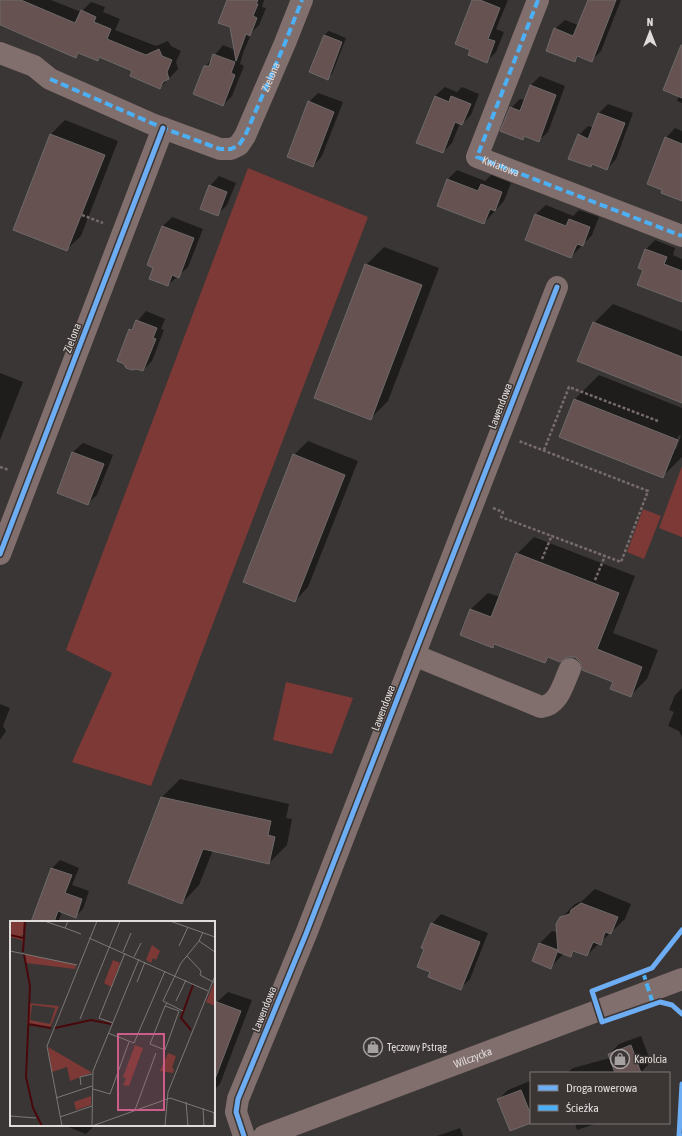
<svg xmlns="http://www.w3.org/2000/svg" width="682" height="1136" font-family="'Asap Condensed',sans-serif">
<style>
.green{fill:#7d3935}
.shadow{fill:#0007;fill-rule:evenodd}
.building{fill:#665250;stroke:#6e6a6a}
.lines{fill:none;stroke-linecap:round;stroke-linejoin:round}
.path{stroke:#766c6b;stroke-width:2.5;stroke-dasharray:3 2;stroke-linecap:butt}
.minor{stroke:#816f6d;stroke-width:22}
.quiet{stroke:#4cb0f7;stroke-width:4;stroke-dasharray:8 4;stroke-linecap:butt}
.cycleway-casing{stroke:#3b3534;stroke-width:8}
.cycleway{stroke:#6dadf4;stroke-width:5}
.labels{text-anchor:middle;stroke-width:3;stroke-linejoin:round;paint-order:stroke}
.street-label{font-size:11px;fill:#e0dcdb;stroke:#3b3534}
.poi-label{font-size:11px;fill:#e0dcdb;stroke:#3b3534;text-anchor:start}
.inset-river{fill:none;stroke:#49080b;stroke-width:2}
.inset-road{fill:none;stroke:#7c7877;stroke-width:1}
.view{fill:#cc5d88;fill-opacity:0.15;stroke:#cc5d88;stroke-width:2}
.inset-edge{fill:none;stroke:#e0dcdb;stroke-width:2}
</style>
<rect width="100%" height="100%" fill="#3a3635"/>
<g class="green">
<polygon points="248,168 368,217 151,786 72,762 112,673 66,650"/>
<polygon points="682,466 682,537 659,528"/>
<polygon points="643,509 661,516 644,559 627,552"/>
<polygon points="286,682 353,698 332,754 273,740"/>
</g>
<g class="shadow">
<polygon points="0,0 51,0 81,12 91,2 105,7 103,12 120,19 115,30 156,46 168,41 171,46 181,51 176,62 178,69 160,88 133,70 101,57 97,60 80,53 76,57 0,26"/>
<polygon points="229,0 264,0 262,7 266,8 259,25 252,32 243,53 240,64 244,66 232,96 223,105 205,67 223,45 235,50"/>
<polygon points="473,0 508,0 496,29 504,32 496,52 486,62"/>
<polygon points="588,0 621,0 601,51 591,61 579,56 575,61 555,29 565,20 578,25"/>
<polygon points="329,31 346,38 332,74 327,79 310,72 324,35"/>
<polygon points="682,45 682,103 677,101 679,95"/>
<polygon points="540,76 565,86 548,132 538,141 525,136 522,139 511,108 520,99 525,100 530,86"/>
<polygon points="445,87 457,92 462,87 479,94 471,115 462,124 460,123 452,143 443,152 435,96"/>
<polygon points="318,93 343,102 322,156 313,166 309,102"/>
<polygon points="608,104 633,113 616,159 607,169 593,163 590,166 579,135 588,126 594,128 599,113"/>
<polygon points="65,120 118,141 81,236 67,249 14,229 51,134"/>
<polygon points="675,128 682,131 682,200 666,138"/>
<polygon points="457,170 485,181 491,175 511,183 504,201 484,223 438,205 448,179"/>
<polygon points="219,176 236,183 227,205 218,214 210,186"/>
<polygon points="546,205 573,216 579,210 599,217 592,235 571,257 526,240 536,214"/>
<polygon points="172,217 203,229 188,267 168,285 154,267 148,265 163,226"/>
<polygon points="655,240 675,248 673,255 682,259 682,301 644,270 639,267 646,249"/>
<polygon points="384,247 439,268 388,401 370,419 366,265"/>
<polygon points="613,304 682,331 682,402 594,323"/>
<polygon points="146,311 165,319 161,329 164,330 152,361 143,370 125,363 130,330"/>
<polygon points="0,373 23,382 0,440"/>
<path d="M599,375L682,408V457L663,476L561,436L575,399ZM679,435L681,436L676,449H673Z"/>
<polygon points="308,441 358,461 308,587 295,601 294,455"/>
<polygon points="83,443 113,455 97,495 87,504 58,493 73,452"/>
<polygon points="534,537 635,576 613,633 658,650 647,679 630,696 614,681 575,656 550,657 545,662 496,644 493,647 461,635 471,609 488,593 500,597 517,554"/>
<polygon points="682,688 682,737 679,731 668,726 674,712 669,710 675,695"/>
<polygon points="0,704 10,708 3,726 6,731 0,740"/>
<polygon points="180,779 289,804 286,818 292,819 287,845 269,863 213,850 199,885 182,903 162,797"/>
<polygon points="60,860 79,868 72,885 89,891 83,909 75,917 62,912 58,922 33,922 52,868"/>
<polygon points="595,889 631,904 625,919 587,955 575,951 571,956 564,953 551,967 533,961 540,943 552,931 559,933 561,918 575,904 582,901"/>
<polygon points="441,914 488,933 470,979 461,988 425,948 432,924"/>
<polygon points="228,992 252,1000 220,1084 214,1090 214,1011 217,1002"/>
<polygon points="641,1036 651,1062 641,1072 567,1073 573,1068 610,1058 609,1054 619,1044"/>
<polygon points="530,1081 531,1083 531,1122 499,1099 508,1090"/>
<polygon points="575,1123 598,1123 577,1130"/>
<polygon points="63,1125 95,1125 86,1134"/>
<polygon points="460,1128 463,1136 437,1136"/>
</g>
<g class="building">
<polygon points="0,0 21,0 75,23 81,10 96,17 94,22 111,29 107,39 146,55 159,49 162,56 172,60 167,72 169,79 163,82 160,89 130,76 132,71 99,57 98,61 78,53 76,58 0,25"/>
<polygon points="227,0 258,0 256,4 258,4 253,16 257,18 250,36 246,34 236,61 230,27 218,23"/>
<polygon points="472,0 480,0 500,8 488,39 495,41 487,63 468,55 470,50 455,44"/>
<polygon points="588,0 616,0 592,62 577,56 575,62 546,51 554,28 573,36"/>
<polygon points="324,35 342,42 328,80 309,72"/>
<polygon points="681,45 682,45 682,98 663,90"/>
<polygon points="213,54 235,62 231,73 235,75 223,106 193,94 204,66 209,66"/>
<polygon points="530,85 556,95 539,142 524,136 523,140 500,131 510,107 520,111"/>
<polygon points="435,96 449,102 451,96 471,104 462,125 455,122 443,153 416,143"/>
<polygon points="308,101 334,112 313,167 287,157"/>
<polygon points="598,113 625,123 607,170 592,164 591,167 568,159 578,134 588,139"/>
<polygon points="50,134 105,155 67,251 13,230"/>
<polygon points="665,137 682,144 682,201 661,193 662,190 647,184"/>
<polygon points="447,179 478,191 481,184 502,192 495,211 490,209 484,224 437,206"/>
<polygon points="209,185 227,192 218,216 200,209"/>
<polygon points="535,214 566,226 569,219 590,227 583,246 577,244 571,258 525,240"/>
<polygon points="162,226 194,238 179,278 172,275 168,286 149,279 153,268 147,265"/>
<polygon points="645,249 667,257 664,264 682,271 682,302 637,285 643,270 638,268"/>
<polygon points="365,264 422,285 371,420 314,398"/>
<polygon points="136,320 157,328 153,338 156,339 143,371 136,369 132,370 126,368 124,364 117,361 129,329 132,330"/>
<polygon points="593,322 682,357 682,403 577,361"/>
<polygon points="574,399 678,440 663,478 559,437"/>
<polygon points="72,452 104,464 88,505 57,493"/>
<polygon points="293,454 345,475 295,602 243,582"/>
<polygon points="516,553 619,593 597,649 642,667 631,697 610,689 613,682 582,670 580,662 575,657 568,657 560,662 548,657 545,663 494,644 493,648 460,635 470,609 491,617"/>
<polygon points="161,797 271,821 268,835 275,837 269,864 203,849 182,904 128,883"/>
<polygon points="51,868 72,875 65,893 82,899 76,918 58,911 54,922 31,922"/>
<polygon points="581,903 618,917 611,934 605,932 601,945 593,942 587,956 573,951 571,957 558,952 556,924 560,917 570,914 571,910"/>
<polygon points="431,923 480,942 461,990 428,977 430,972 417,967 424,949 421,948"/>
<polygon points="539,943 558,950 551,969 532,961"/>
<polygon points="214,1001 241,1011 215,1079 214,1079"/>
<polygon points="631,1045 641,1073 615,1073 608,1054"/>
<polygon points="521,1090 531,1115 531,1123 510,1131 497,1099"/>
</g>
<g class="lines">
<g class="path">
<polyline points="82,215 103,223"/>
<polyline points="544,450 569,387 658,421"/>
<polyline points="0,467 9,470"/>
<polyline points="493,508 503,512 501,517 621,562 648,491 519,441"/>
<polyline points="542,559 552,535"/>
<polyline points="595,580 605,556"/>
</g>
<g class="minor">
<path id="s1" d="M538,0L477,157L682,236"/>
<path id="s2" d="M0,53L34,66L50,79L152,124L220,149H231L239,145L245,136L285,43L302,0"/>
<polyline points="0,554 163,128"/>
<path d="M414,655L541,707C559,705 563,684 570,669"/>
<polyline points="244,1136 236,1112 238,1099 306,934 557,287"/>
<path id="s3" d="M264,1136L682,979"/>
</g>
<g class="quiet">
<polyline points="538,0 477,157 682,236"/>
<polyline points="50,79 163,128 220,149 231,149 239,145 245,136 285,43 302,0"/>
<polyline points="643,972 653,1004"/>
</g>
<g class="cycleway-casing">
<g id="cycleway">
<polyline points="0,554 163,128"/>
<polyline points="682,930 652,968 592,991 602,1022 660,1002 672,1005 682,1014"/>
<polyline points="682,1084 679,1136 682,1136"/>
<polyline points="244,1136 236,1112 238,1099 306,934 557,287"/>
</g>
</g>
<use href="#cycleway" class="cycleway"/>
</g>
<defs>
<g id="shop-ring" transform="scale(1)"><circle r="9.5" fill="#3b3534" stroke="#a6a2a1" stroke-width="1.5"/><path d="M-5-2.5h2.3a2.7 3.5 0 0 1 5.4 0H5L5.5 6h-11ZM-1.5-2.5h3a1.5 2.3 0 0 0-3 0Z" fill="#a6a2a1"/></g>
</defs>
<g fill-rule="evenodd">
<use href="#shop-ring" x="373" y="1047"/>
<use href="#shop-ring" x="620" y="1059"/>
</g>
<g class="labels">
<g class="street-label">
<text dy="4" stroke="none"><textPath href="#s2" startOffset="336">Zielona</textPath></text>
<text dy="4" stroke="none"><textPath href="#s1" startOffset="194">Kwiatowa</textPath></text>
<text transform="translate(72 338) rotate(-69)" y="4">Zielona</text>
<text transform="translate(500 406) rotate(-69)" y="4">Lawendowa</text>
<text transform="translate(383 708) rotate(-69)" y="4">Lawendowa</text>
<text transform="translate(264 1009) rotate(-68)" y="4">Lawendowa</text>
<text dy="4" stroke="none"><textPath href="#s3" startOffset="223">Wilczycka</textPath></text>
</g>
<g class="poi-label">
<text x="387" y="1051">Tęczowy Pstrąg</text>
<text x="634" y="1063">Karolcia</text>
</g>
</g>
<g transform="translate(10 921)">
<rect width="205" height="205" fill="#3a3635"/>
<path d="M0,0L14,1L13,14L10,15L14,16L13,25L12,19L0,16ZM142,24L150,30L146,39L143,37L141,42L136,39ZM14,33L66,44L65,48L16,42ZM103,39L110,42L101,66L94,62ZM204,62H205V85L196,81ZM19,82L49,85L40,107L17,103ZM22,84L45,87L40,103L20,99ZM125,124L133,127L119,165L113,164L116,158L113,156ZM38,126L81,151V152L60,160L57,146L42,151ZM158,132L166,135L162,147L164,148L163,152L150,150ZM81,175V184L66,189L64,181Z" fill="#7d3935" fill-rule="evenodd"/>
<path class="inset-river" d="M0,14L13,17M13,31L15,0M14,33L20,65L16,156L23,187L32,205M18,103L41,107M45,107L81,99L101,103M181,109L171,97L183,64"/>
<path class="inset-road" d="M34,0L55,7M58,0L55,7L71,13M160,0L205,16M79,17L198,70M189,20L205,31M169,25L178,6M0,30L67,44M113,31L121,12M177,35L191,50L190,54L205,62M124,36L131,22M127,61L135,41M166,80L176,59M155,85L169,90L155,129L140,123L155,85L157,82M173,90L153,80L171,42L189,20L193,11M70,98L110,0M103,102L89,97L115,32M98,112L124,122L155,50M71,164L70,156L82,153M83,168L100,173L119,121M46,177L82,165M176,181L178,205M193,187L194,205M125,189L146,132M204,192V205M0,195L26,197M50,196L82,185M52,205L37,125L87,0M82,205L83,150L129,38M82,205L160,177L205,192M155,205L158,171L205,55"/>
<path class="view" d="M108,113H154V189H108Z"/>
<rect width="205" height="205" class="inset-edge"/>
</g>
<rect x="530" y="1072" width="140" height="52" fill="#3b3534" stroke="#7d7877"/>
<rect x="538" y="1085" width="20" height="6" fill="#6dadf4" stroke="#7d7877"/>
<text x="566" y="1092" font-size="12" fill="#e0dcdb">Droga rowerowa</text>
<rect x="538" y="1105" width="20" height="6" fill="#4cb0f7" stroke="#7d7877"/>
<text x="566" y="1112" font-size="12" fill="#e0dcdb">Ścieżka</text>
<g transform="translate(650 32)" stroke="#3b3534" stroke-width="3" paint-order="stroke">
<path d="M0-3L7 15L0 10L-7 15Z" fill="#e0dcdb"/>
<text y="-6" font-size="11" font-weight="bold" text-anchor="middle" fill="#e0dcdb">N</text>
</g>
</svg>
